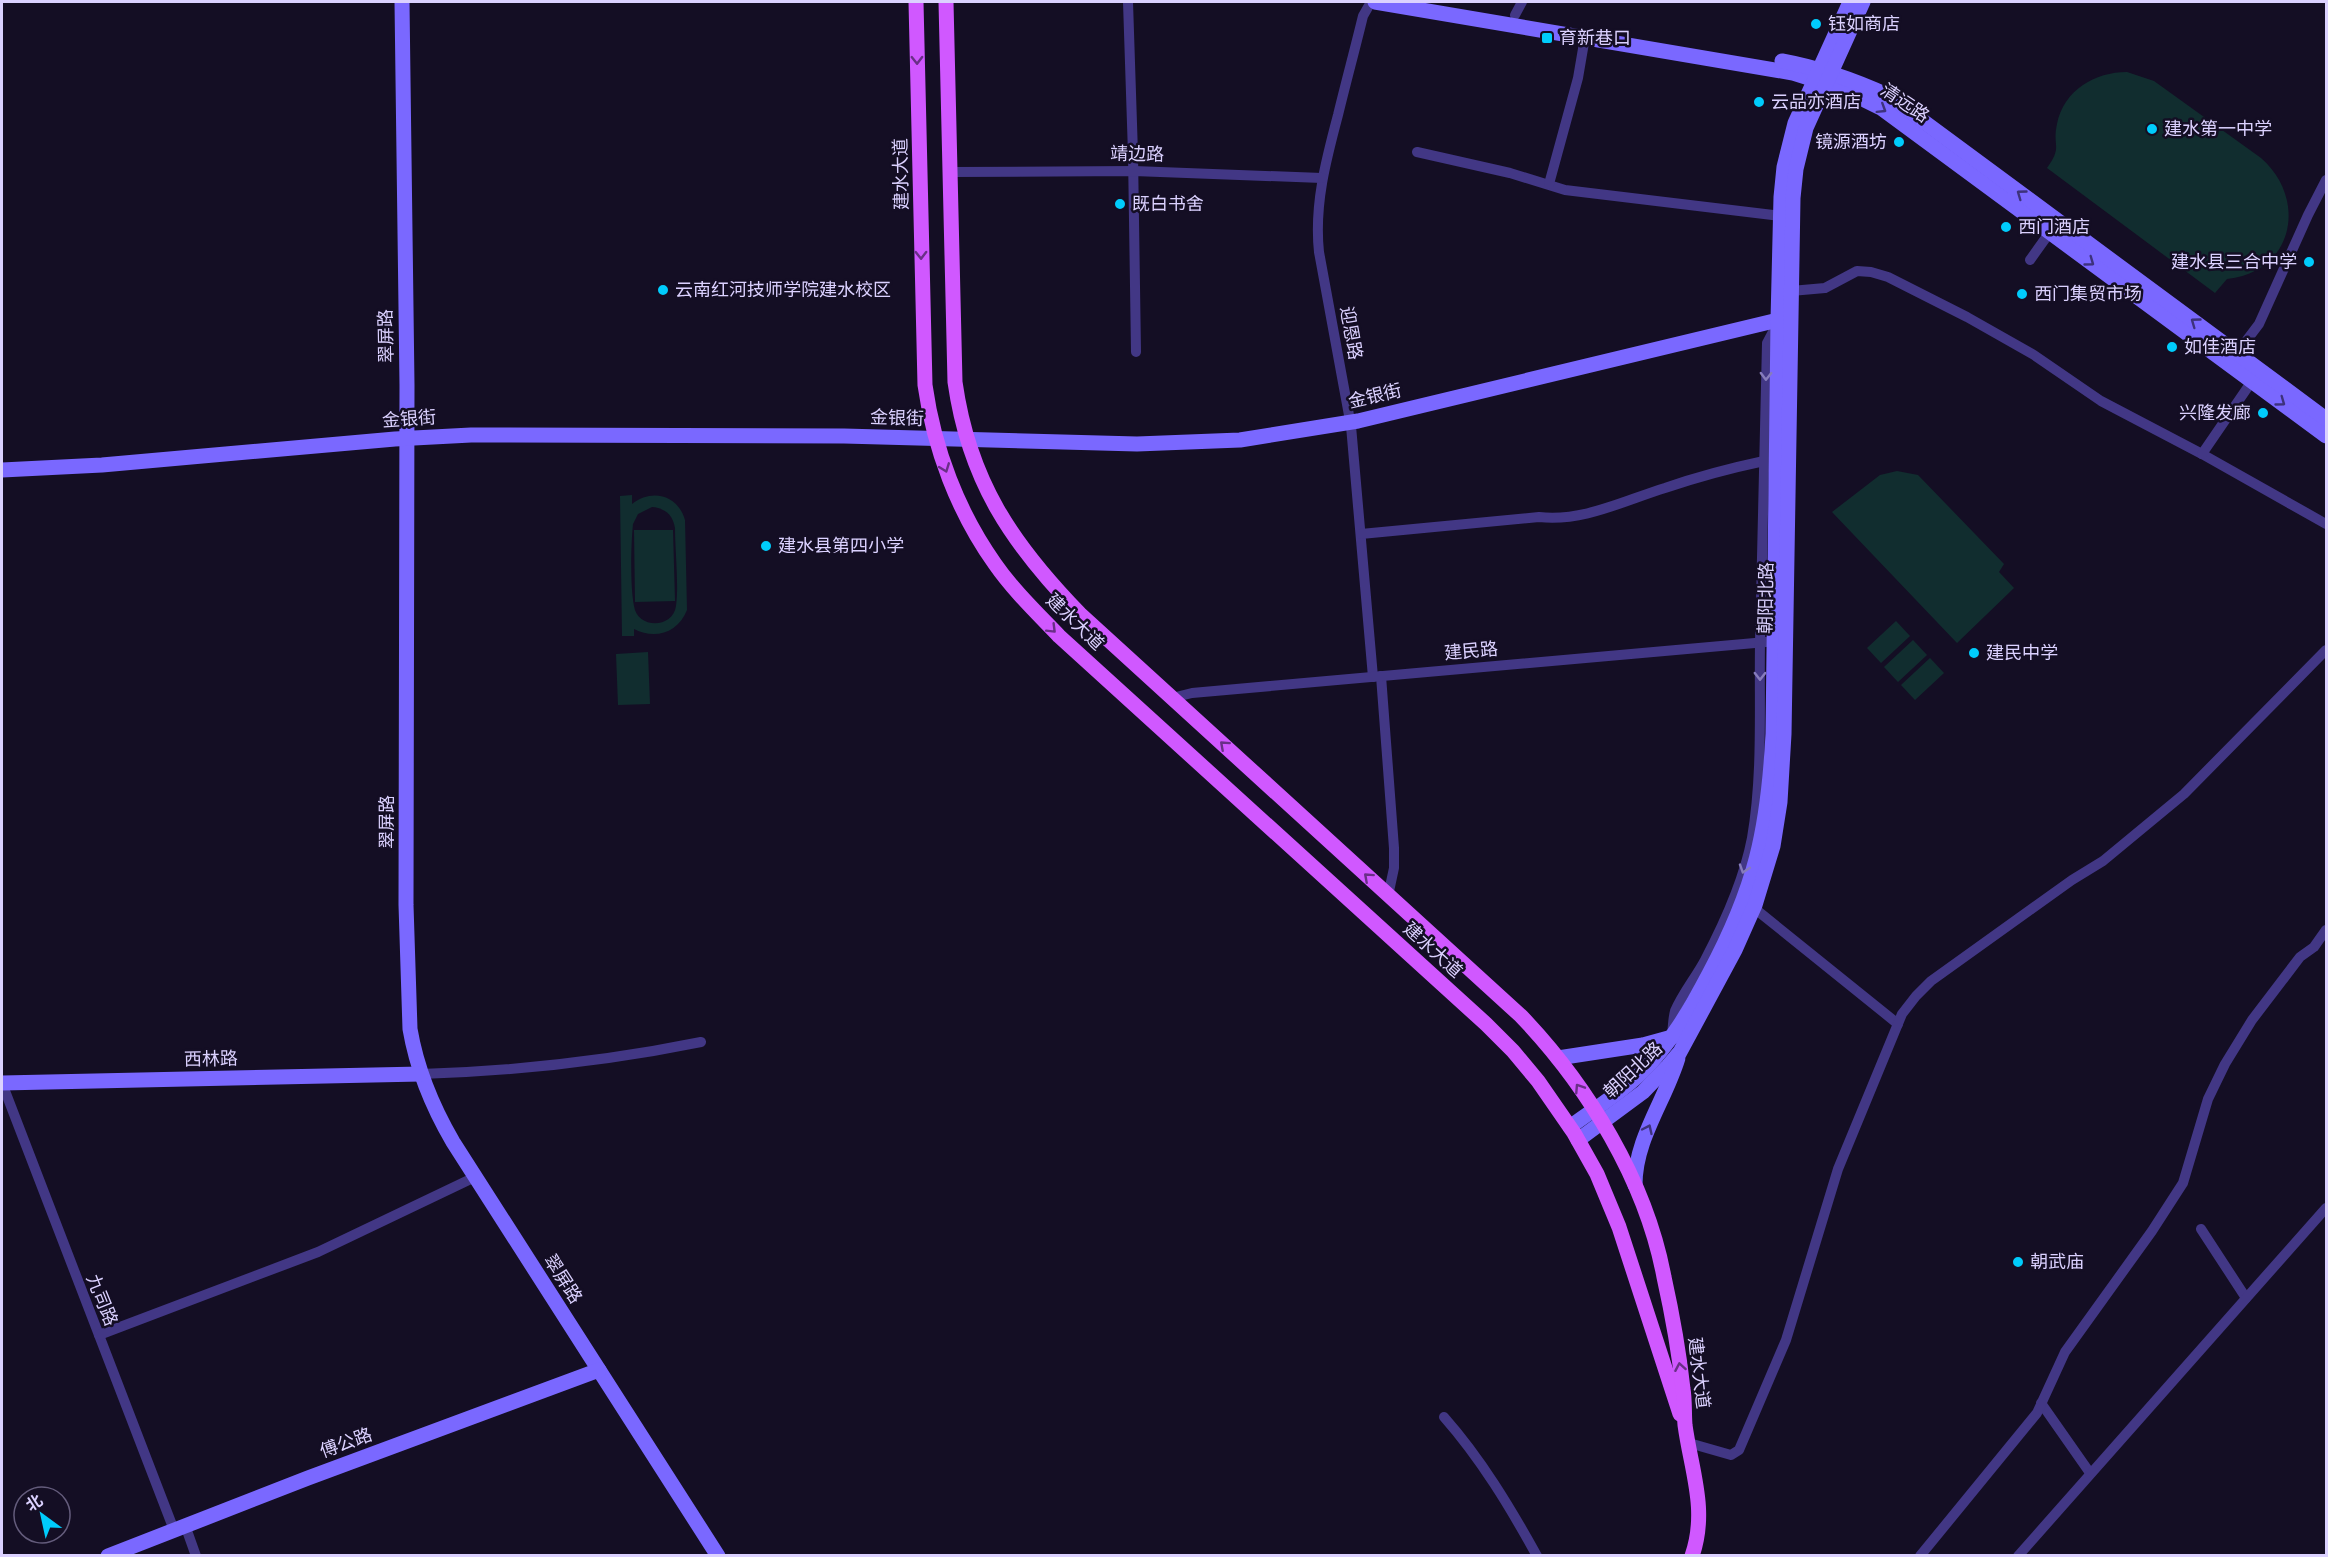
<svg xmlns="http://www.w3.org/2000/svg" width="2328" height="1557" font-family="Poppins,'Noto Sans SC',sans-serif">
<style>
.garden{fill:#112d2f;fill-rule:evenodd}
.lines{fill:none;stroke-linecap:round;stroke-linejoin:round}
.street{stroke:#423785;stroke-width:10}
.secondary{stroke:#7a68ff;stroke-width:15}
.primary{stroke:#d058ff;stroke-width:15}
.oneway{stroke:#692f87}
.oneway2{stroke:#3d327c}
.oneway3{stroke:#877cbc}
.poi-dot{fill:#00ccfc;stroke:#140e24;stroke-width:2}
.labels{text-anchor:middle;stroke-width:5;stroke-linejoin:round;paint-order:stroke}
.poi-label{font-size:18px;fill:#dbd1ff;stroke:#140e24;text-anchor:start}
.street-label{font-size:18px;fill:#dbd1ff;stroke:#140e24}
</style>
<rect width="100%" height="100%" fill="#140e24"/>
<g class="garden">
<path d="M2127,72L2154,81L2261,158C2308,199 2294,272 2227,279L2215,293L2047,168C2063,146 2052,147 2057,124C2064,90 2095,72 2127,72Z"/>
<polygon points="1897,471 1918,475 2004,564 1999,572 2014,588 1957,643 1832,512 1880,475"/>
<path d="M632,495V504C652,488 678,495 685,520L687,610C678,633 655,640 634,629V636H622L620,496ZM652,507C665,508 673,515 675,528C675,550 679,586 676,606C673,629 637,629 634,606C630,586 631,544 633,524L638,514Z"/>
<polygon points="634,530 673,530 675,601 635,602"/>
<polygon points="1896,621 1910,636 1881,663 1867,648"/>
<polygon points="1913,640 1927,655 1898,682 1884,667"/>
<polygon points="648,652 650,704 618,705 616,654"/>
<polygon points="1930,658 1944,673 1915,700 1901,685"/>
</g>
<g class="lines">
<g class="street">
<polyline points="1128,2 1133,154 1136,352"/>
<path d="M1371,2L1363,16C1355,49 1346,82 1338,115C1326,160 1314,205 1319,252L1351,426L1373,677"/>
<polyline points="1515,15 1522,2"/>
<polyline points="1417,152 1510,173 1565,190 1781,216"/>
<polyline points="951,172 1134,171 1322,178"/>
<polyline points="1549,184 1578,78 1585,37"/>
<polyline points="2030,260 2050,232"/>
<polyline points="1791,291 1825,288 1857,271 1871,272 1888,277 1967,317 2034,355 2101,401 2202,454 2326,524"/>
<polyline points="2237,353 2259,324 2308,215 2326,180"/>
<polyline points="2202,454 2252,381"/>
<path d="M1361,534L1539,517C1583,522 1623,501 1665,488C1697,477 1731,468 1764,461"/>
<polyline points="1381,676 1394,848 1394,868 1388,896"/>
<polyline points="1172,698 1192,693 1766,642"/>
<polyline points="1754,908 1898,1024"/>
<path d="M1672,1034C1673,1027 1673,1018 1675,1011C1682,994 1696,977 1705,960C1725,922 1744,880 1752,838C1763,773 1759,708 1760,643C1763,543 1765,443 1767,343L1776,326"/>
<path d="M421,1074C516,1071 608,1061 701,1042"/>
<polyline points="2,1083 174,1530"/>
<polyline points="2201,1229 2246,1298"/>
<polyline points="99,1335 318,1252 475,1177"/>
<polyline points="2041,1403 2090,1473"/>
<path d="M1444,1417C1481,1459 1510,1507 1537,1556"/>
<polyline points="1689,1443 1731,1455 1739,1450 1786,1340 1838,1169 1902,1014 1916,996 1931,981 2072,880 2103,861 2184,794 2326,650"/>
<polyline points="185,1525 196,1556"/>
<polyline points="1920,1556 2037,1413 2065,1352 2152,1231 2183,1183 2208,1099 2225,1064 2252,1020 2300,957 2314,947 2326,930"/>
<polyline points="2018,1556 2326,1208"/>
</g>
<g class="secondary">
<path d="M402,2L407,385L406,905L410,1029C417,1070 432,1106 453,1142L718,1556"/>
<path d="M1375,2L1793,73C1824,82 1852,93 1881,108L2326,436"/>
<path d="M1782,61C1820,68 1854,80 1889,96L2326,419"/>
<polyline points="2,470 102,465 395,439 471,435 844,436 1137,444 1240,440 1358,421 1778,320"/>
<polyline points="1558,1058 1643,1045 1672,1037"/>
<polyline points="2,1083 421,1074"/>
<path d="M1570,1127C1594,1109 1621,1093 1642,1072C1671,1043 1690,1010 1709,974C1755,888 1768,831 1773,734L1778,320L1781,197L1784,167L1795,123L1850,2"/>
<polyline points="1578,1140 1643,1092 1668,1066 1680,1052 1735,950 1755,905 1773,846 1780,802 1784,734 1793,198 1796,169 1806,128 1863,2"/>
<path d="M1635,1185C1635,1139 1665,1101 1678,1058"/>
<polyline points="108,1556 308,1478 599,1370"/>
</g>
<g class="primary">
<path d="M916,2L925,385C934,449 958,512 995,564C1013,590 1037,613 1059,636L1486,1024L1513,1051L1538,1081L1574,1133L1597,1174L1619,1227L1680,1414"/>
<path d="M946,2L955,382C969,481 1012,544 1080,614L1521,1016C1588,1086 1646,1181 1664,1277C1672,1313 1679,1352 1683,1389C1685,1401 1684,1413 1685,1425C1691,1470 1708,1510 1692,1556"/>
</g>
</g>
<defs><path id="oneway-chevron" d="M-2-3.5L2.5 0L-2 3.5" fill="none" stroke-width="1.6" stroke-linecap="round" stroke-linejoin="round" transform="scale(1.5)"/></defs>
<g class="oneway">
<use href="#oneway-chevron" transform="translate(917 60) rotate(89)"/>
<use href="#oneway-chevron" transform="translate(921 255) rotate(89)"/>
<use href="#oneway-chevron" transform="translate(945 468) rotate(69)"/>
<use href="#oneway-chevron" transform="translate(1052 629) rotate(45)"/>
<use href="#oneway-chevron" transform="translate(1224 745) rotate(-138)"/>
<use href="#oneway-chevron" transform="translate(1368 877) rotate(-138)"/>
<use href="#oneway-chevron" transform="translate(1579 1088) rotate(-123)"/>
<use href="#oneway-chevron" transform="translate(1680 1367) rotate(-100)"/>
</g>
<g class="oneway2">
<use href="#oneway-chevron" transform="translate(1882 109) rotate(32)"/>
<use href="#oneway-chevron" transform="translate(2021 194) rotate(-144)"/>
<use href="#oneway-chevron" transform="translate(2090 262) rotate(36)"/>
<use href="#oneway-chevron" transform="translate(2195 322) rotate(-144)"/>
<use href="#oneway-chevron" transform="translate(2281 402) rotate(36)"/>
<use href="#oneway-chevron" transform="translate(1648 1129) rotate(-65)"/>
</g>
<g class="oneway3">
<use href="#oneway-chevron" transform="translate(1766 376) rotate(91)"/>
<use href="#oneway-chevron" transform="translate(1760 676) rotate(90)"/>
<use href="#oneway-chevron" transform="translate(1744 869) rotate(108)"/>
</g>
<g class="poi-dot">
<circle cx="1816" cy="24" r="6"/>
<rect x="1541" y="32" width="12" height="12" rx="3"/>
<circle cx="1759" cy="102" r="6"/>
<circle cx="2152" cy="129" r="6"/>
<circle cx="1899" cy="142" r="6"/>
<circle cx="1120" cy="204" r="6"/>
<circle cx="2006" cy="227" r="6"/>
<circle cx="2309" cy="262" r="6"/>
<circle cx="663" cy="290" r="6"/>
<circle cx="2022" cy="294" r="6"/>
<circle cx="2172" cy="347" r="6"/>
<circle cx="2263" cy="413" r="6"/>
<circle cx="766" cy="546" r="6"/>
<circle cx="1974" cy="653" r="6"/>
<circle cx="2018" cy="1262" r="6"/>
</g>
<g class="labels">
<g class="poi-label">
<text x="1828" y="30">钰如商店</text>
<text x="1559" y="44">育新巷口</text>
<text x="1771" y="108">云品亦酒店</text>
<text x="2164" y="135">建水第一中学</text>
<text x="1887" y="148" text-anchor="end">镜源酒坊</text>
<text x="1132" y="210">既白书舍</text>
<text x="2018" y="233">西门酒店</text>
<text x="2297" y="268" text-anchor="end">建水县三合中学</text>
<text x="675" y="296">云南红河技师学院建水校区</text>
<text x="2034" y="300">西门集贸市场</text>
<text x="2184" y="353">如佳酒店</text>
<text x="2251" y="419" text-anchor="end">兴隆发廊</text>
<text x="778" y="552">建水县第四小学</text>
<text x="1986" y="659">建民中学</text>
<text x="2030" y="1268">朝武庙</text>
</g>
<g class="street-label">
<text transform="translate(1905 103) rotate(34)" y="6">清远路</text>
<text transform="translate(1137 154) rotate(1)" y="6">靖边路</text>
<text transform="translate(901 174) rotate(-91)" y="6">建水大道</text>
<text transform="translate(1351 333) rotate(80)" y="6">迎恩路</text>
<text transform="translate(386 336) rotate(-91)" y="6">翠屏路</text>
<text transform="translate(1375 396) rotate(-13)" y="6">金银街</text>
<text transform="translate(897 418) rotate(2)" y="6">金银街</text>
<text transform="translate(409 419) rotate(-4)" y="6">金银街</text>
<text transform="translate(1766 598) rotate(-89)" y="6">朝阳北路</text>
<text transform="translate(1075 622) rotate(44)" y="6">建水大道</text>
<text transform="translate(1471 651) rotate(-5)" y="6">建民路</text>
<text transform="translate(387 822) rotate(-90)" y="6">翠屏路</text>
<text transform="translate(1433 950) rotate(42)" y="6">建水大道</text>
<text transform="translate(211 1059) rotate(-1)" y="6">西林路</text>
<text transform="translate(1633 1070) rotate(-43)" y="6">朝阳北路</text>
<text transform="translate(563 1279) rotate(57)" y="6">翠屏路</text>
<text transform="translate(102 1300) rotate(68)" y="6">九司路</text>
<text transform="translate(1699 1373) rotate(83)" y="6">建水大道</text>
<text transform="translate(346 1443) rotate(-20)" y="6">傅公路</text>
</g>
</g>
<rect width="2328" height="1557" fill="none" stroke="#dbd1ff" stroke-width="6"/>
<g transform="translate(42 1515) rotate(327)"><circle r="28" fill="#140e24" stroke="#645c7c" stroke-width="1.5"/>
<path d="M0-4.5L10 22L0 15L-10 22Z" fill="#00ccfc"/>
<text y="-9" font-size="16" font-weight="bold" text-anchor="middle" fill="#dbd1ff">北</text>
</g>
</svg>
